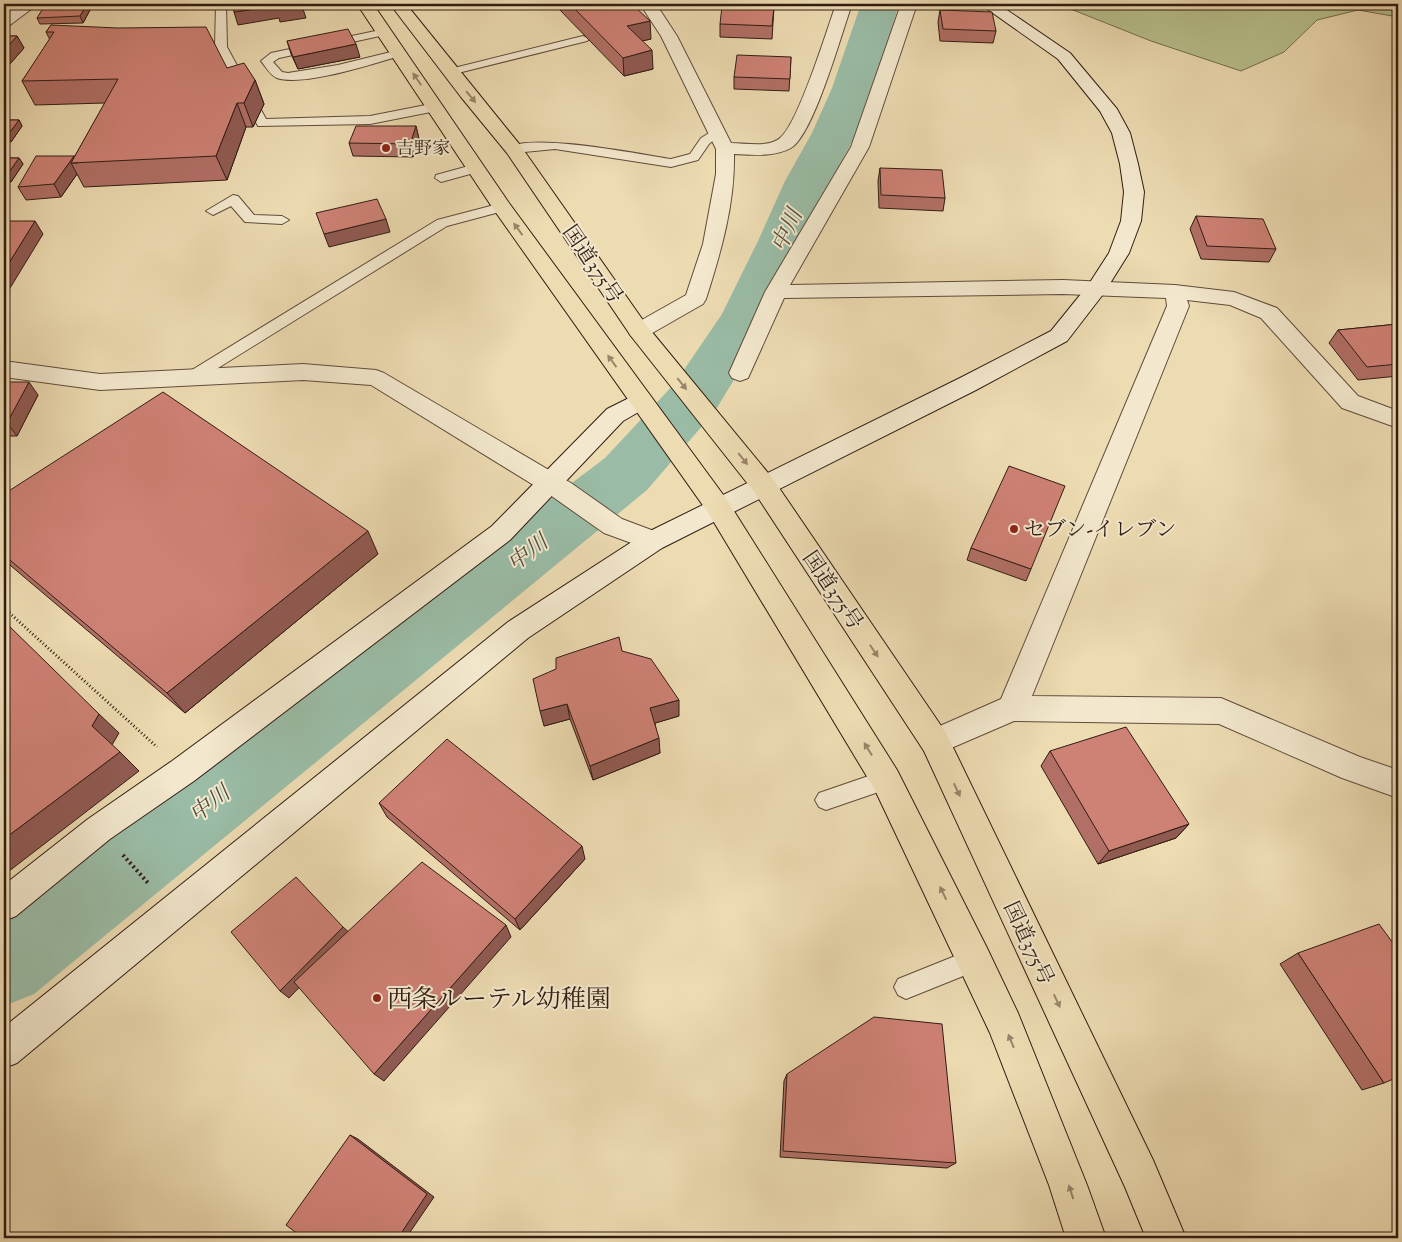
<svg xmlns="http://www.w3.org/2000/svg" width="1402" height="1242" font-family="'Sorts Mill Goudy','Noto Serif JP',serif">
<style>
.green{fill:#b7c08d;stroke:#746e50}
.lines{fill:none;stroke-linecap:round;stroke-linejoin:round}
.river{fill:#9abca6;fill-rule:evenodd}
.lane-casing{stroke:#5f4c3b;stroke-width:2}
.street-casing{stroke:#5f4c3b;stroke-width:2}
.secondary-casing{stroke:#301c13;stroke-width:2}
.highway-casing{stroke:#301c13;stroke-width:2}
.path-far1{stroke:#301c13;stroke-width:3;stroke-dasharray:1 2.5;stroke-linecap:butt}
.path{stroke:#301c13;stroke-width:4;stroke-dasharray:2 3;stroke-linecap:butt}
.lane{fill:#f3e8cd;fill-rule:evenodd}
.street{fill:#f3e8cd;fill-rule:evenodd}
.secondary{fill:#f3e8cd;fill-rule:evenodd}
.highway{fill:#eddbb2;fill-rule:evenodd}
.wall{fill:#b16f65;stroke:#301c13}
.shaded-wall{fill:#905a52;stroke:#301c13}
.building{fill:#ce8175;stroke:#301c13}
.oneway{fill:#98856a}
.poi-dot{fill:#8f2418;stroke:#f3e8cd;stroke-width:2}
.labels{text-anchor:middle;stroke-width:4;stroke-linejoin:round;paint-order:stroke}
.far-poi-label{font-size:18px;fill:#301c13;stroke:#f3e8cd;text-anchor:start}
.street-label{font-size:21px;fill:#301c13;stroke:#f3e8cd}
.poi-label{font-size:21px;fill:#301c13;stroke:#f3e8cd;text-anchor:start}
.water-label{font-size:22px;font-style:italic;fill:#504c3f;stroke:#f3e8cd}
.near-poi-label{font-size:25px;fill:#301c13;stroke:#f3e8cd;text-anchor:start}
</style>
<rect width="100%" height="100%" fill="#eddbb2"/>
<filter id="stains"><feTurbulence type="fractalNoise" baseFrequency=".004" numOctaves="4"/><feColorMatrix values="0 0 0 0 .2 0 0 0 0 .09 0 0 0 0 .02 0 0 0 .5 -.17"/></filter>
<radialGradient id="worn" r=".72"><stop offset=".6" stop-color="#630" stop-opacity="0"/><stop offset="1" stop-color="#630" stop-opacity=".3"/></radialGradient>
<polygon class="green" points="1058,4 1398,4 1398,17 1358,10 1317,20 1284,52 1241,71 1151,41"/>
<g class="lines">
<polygon class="river" points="861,4 899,4 874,88 853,140 831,181 808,241 774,314 715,411 647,490 34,994 4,1006 4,912 605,458 675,383 722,314 758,241 785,181 812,133 832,88"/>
<g class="lane-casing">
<g id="lane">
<polygon points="216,4 226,4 227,47 266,119 370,116 436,103 442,107 436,111 370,124 258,126 215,47"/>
<path d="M385,29L390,32L389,34L279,58L273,62L282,72L288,73L338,65L399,50L405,53L403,55C375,63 304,87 277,78C270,75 266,67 261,61L271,53Z"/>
<polygon points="583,36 589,39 587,41 450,75 444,72 446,70"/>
<path d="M717,128L723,132L709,144L698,160L671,167L555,149L514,153L508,149C524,131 644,155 671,159L690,154L701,138Z"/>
<polygon points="476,164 481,165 482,168 481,171 441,182 435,178 436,175"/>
<polygon points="233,195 238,196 254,215 282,216 289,220 282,224 245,222 231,206 213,215 206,211"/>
<polygon points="502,203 507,204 509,207 507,210 447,226 197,381 187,381 184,377 187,373 437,220"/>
<polygon points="886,770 893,773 896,780 893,787 826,810 819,807 815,800 819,793"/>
<polygon points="975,948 983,952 987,960 983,968 906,999 898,995 894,987 898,979"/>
</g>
</g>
<g class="street-casing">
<g id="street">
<polygon points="20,4 38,4 10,25 4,27 4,15"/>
<path d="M640,4H656L677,36L731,143C745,143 769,148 780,138C798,124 827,30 836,4H852C842,32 814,134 791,148C775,157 752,155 734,154C735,204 721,252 706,299L703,304L647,336L639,338L631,336L628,331L631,326L686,295L703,244L716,174V149L661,36Z"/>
<polygon points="901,4 917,4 869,147 790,285 1063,280 1175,285 1234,292 1277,308 1358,396 1398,411 1398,428 1342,408 1261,318 1230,305 1187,300 1189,306 1032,696 1221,698 1360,757 1398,770 1398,798 1342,778 1219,724 1014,721 935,755 924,751 920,742 924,733 1001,699 1167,306 1166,298 1063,294 784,298 748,378 740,381 732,378 729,373 765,292 851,147"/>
<polygon points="4,361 100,374 303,364 376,370 384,373 571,483 622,519 662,534 666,541 662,548 653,551 604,533 553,497 371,385 303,380 100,390 4,377"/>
</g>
</g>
<g class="secondary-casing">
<g id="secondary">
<polygon points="980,4 998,4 1070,53 1117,109 1130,133 1138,164 1144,192 1141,221 1129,253 1104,293 1067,341 976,390 662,548 528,638 17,1063 4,1068 4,1027 508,622 644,534 960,378 1051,331 1089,284 1109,253 1121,221 1124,192 1120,164 1112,133 1100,111 1058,59"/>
<polygon points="641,392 649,394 653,400 649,406 623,421 510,540 194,781 110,839 16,916 4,921 4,885 88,819 172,761 492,526 607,409"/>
</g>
</g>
<g class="highway-casing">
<g id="highway">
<polygon points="357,4 373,4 509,203 727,500 897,770 987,948 1018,1013 1087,1185 1106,1238 1066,1238 1049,1185 990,1033 875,790 709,514 492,207"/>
<polygon points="390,4 406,4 520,145 647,326 773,479 946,733 1153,1160 1186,1238 1146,1238 1125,1187 924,751 755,493 631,336 507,153 461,97"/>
</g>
</g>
<polyline class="path-far1" points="4,608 157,747"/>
<polyline class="path" points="123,855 149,884"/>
<use href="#lane" class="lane"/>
<use href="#street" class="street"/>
<use href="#secondary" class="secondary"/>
<use href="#highway" class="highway"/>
</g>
<g class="wall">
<polygon points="557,4 604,4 651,39 642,41 653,69 624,76 557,7"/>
<polygon points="774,7 772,39 720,37 720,24"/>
<polygon points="90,10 83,23 40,24 37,18"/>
<polygon points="940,10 996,31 993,43 940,41 938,22"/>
<polygon points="51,25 227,68 255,80 264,104 253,127 246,127 227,180 84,187 77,174 61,197 26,200 18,187 74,156 75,156 105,103 35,105 22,81 50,40 46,32"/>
<polygon points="4,36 17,36 24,48 9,65 4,65"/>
<polygon points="287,41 360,57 298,69 291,54"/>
<polygon points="791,57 789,91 734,89 734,77"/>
<polygon points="4,120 19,120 22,126 11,142 4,142"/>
<polygon points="416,126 419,139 413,157 353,156 349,143"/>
<polygon points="4,158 19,158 23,164 11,182 4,182"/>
<polygon points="880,168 945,198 943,211 879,208 878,181"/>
<polygon points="1196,216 1276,249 1269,262 1201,259 1190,229"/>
<polygon points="1398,324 1398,376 1358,380 1329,343 1338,330"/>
<polygon points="4,382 38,395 17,436 4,436"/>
<polygon points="4,494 378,554 185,713 4,560"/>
<polygon points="971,548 1031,569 1026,581 967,560"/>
<polygon points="622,651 679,716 655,723 660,753 593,780 570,719 544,726"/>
<polygon points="1050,751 1189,824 1176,838 1098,864 1041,766"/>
<polygon points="379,803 585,859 520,930 387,817"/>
<polygon points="1298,953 1384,1083 1362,1090 1280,964"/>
<polygon points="787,1074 956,1163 947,1168 780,1157 784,1081"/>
</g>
<g class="shaded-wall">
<polygon points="87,4 90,10 83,23 80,16"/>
<polygon points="276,6 302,6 306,18 280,22 279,18 238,25 234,12"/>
<polygon points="650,21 651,39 628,44 627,26"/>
<polygon points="17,36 24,48 9,65 4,56 4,51"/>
<polygon points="356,44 360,57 298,69 293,57"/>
<polygon points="652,50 653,69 624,76 623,58"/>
<polygon points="255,80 264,104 253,127 244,103"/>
<polygon points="237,103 246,127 227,180 216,156"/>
<polygon points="19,120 22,126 11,142 7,136"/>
<polygon points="416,126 419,139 413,157 410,144"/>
<polygon points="74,156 78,163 71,163 77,174 61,197 54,184"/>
<polygon points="19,158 23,164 11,182 7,175"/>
<polygon points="386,219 390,232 329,247 324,234"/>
<polygon points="35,221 43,234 7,293 4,289 4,271"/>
<polygon points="29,382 38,395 17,436 7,423"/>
<polygon points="368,531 378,554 185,713 167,693"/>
<polygon points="679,700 679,716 652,724 650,708"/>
<polygon points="567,704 570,719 544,726 540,711"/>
<polygon points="99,714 119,733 112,745 92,726"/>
<polygon points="659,738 660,753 593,780 590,766"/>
<polygon points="120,752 139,771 4,875 4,839"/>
<polygon points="1189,824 1176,838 1098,864 1109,851"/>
<polygon points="582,846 585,859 520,930 515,919"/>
<polygon points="506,925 511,937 384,1081 374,1074"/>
<polygon points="343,927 351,934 289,998 280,991"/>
<polygon points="350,1135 358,1139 434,1197 406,1238 398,1238"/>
</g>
<g class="building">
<polygon points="87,4 80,16 37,18 45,5"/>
<polygon points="233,4 301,4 302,6 276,9 276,6 234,12"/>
<polygon points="570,4 604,4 605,5 609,4 632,4 650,21 627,26 652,50 623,58"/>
<polygon points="722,6 774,7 772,26 720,24"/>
<polygon points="940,10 992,12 996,31 943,29"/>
<polygon points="51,25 118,28 206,27 227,68 244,63 255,80 244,103 237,103 216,156 71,163 118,79 22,81 54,32 46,32"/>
<polygon points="348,29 356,44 293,57 287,41"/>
<polygon points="4,36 17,36 4,51"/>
<polygon points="737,55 791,57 790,79 734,77"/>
<polygon points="4,120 19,120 7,136 4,136"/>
<polygon points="356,126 416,126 410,144 349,143"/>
<polygon points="36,156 74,156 54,184 18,187"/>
<polygon points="4,158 19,158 7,175 4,175"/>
<polygon points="880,168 942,170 945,198 881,195"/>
<polygon points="377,199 386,219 324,234 316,213"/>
<polygon points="1196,216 1263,219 1276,249 1207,246"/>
<polygon points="4,221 35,221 4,271"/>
<polygon points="1398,324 1398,364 1367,367 1338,330"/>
<polygon points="4,382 29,382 7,423 4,423"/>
<polygon points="163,392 368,531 167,693 4,555 4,494"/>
<polygon points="1009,466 1065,486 1031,569 971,548"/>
<polygon points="4,621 99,714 92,726 120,752 4,839"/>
<polygon points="619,637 622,651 651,659 679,700 650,708 659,738 590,766 567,704 540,711 533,679 556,669 556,658"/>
<polygon points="1126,727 1189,824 1109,851 1050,751"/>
<polygon points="447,739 582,846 515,919 379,803"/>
<polygon points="422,862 506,925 374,1074 294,982"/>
<polygon points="296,877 343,927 280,991 231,932"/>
<polygon points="1379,924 1398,950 1398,1077 1384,1083 1298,953"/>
<polygon points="874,1017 942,1024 956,1163 783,1151 787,1074"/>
<polygon points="350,1135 427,1194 398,1238 303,1238 286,1225"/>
</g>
<defs><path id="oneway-solid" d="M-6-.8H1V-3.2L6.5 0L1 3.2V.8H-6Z" transform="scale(1.25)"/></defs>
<g class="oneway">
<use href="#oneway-solid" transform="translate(417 79) rotate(-124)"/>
<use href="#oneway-solid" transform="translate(471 97) rotate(50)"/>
<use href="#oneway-solid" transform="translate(518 229) rotate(-126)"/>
<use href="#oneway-solid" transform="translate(612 361) rotate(-126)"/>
<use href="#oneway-solid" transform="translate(682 384) rotate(51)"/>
<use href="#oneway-solid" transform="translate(743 459) rotate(51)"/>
<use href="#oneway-solid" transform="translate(874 651) rotate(56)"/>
<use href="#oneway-solid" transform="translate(868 749) rotate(-122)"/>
<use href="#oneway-solid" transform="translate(957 790) rotate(65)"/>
<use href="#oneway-solid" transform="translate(943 893) rotate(-116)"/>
<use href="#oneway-solid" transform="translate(1057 1001) rotate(65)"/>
<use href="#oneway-solid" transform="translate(1011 1041) rotate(-112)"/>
<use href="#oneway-solid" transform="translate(1071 1192) rotate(-108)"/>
</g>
<g class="poi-dot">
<circle cx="386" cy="148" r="5"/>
<circle cx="1014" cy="529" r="5"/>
<circle cx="377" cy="998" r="5"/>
</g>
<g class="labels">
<g class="far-poi-label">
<text x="396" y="154">吉野家</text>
</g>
<g class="street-label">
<text transform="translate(593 264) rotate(56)" y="7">国道375号</text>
<text transform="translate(833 590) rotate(56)" y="7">国道375号</text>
<text transform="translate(1029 943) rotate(65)" y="7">国道375号</text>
</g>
<g class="poi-label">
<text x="1024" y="536">セブン-イレブン</text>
</g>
<g class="water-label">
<text transform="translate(786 230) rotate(-66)" y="8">中川</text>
<text transform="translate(527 552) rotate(-38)" y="8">中川</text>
<text transform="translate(209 803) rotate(-38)" y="8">中川</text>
</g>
<g class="near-poi-label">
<text x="387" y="1007">西条ルーテル幼稚園</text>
</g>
</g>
<rect width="1402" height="1242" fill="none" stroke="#eddbb2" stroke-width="20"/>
<rect x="5" y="5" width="1392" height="1232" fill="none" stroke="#301c13" stroke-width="2.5"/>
<rect x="10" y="10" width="1382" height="1222" fill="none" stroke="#301c13"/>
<rect width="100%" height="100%" filter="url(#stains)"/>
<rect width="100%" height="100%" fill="url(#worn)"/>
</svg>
